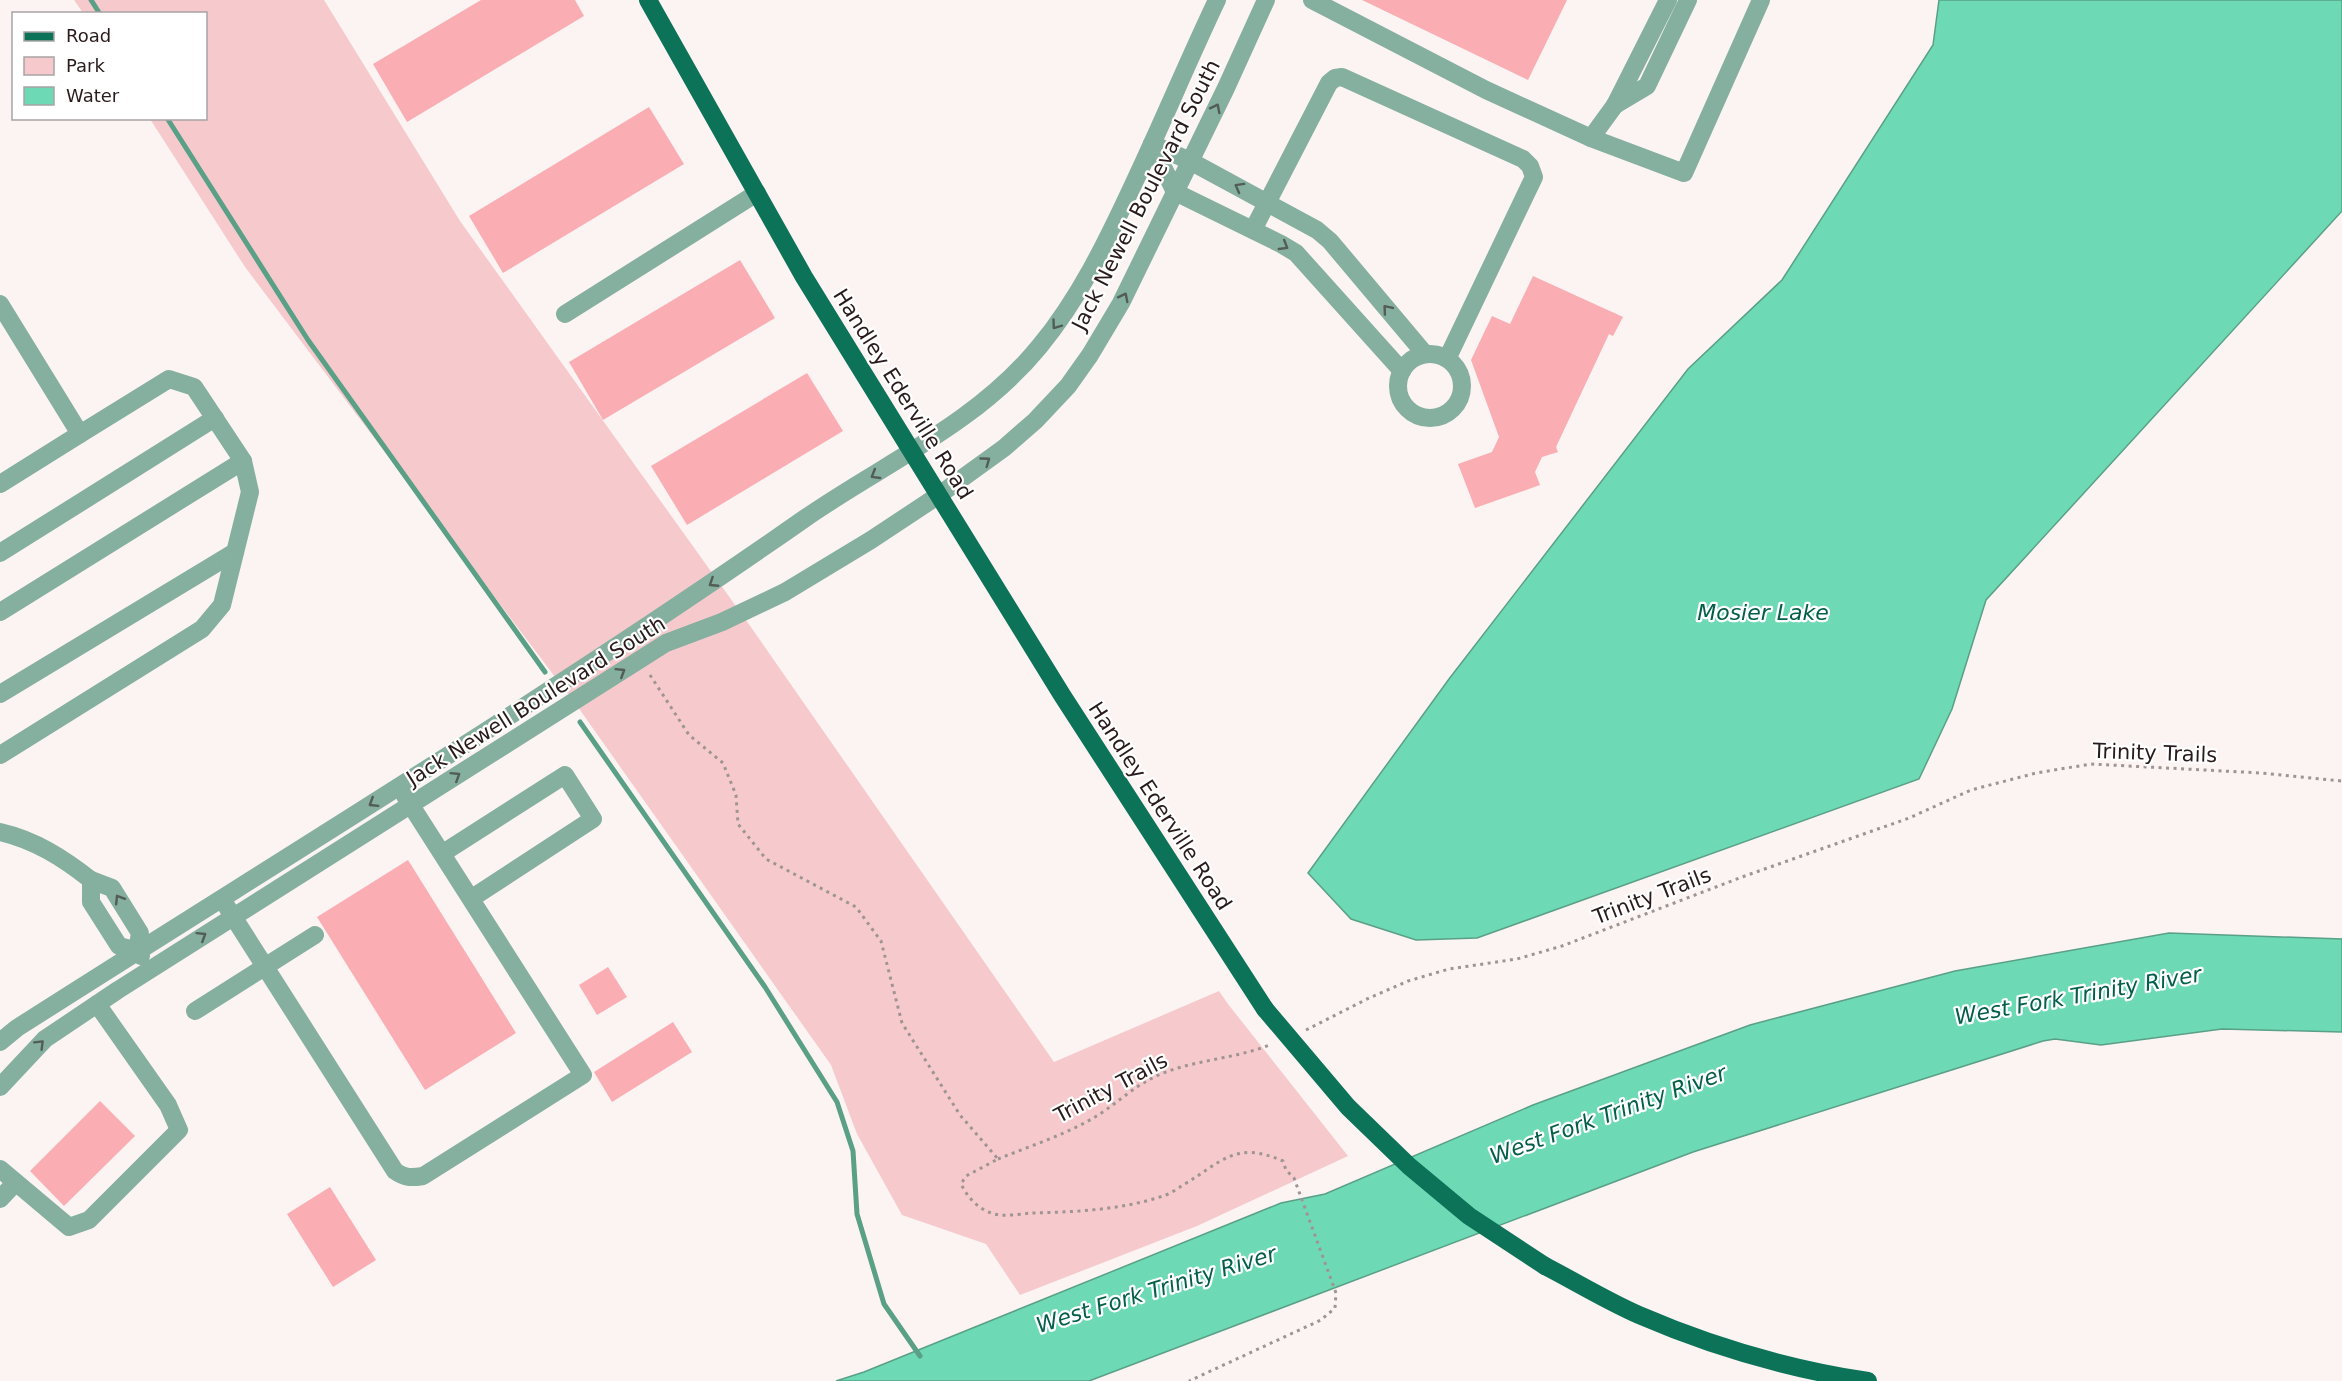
<svg xmlns="http://www.w3.org/2000/svg" width="2342" height="1381" font-family="'DejaVu Sans',sans-serif">
<style>
.green{fill:#f6cacc}
.water{fill:#6ed9b5;stroke:#59a087;stroke-width:1.5}
.lines{fill:none;stroke-linecap:round;stroke-linejoin:round}
.stream{stroke:#59a087;stroke-width:5}
.building{fill:#faaeb3}
.path{stroke:#9f9494;stroke-width:3;stroke-dasharray:3 4.5;stroke-linecap:butt}
.minor{stroke:#85af9f;stroke-width:18}
.major{stroke:#0c7358;stroke-width:18}
.major-bridge{stroke:#0c7358;stroke-width:18}
.oneway{stroke:#525d56}
.labels{text-anchor:middle;stroke-width:4.5;stroke-linejoin:round;paint-order:stroke}
.street-label{font-size:21px;fill:#291a1b;stroke:#fff}
.water-label{font-size:22px;font-style:italic;fill:#035f49;stroke:#fff}
</style>
<rect width="100%" height="100%" fill="#fcf3f3"/>
<polygon class="green" points="74,0 324,0 460,221 753,630 1054,1062 1219,991 1228,1004 1348,1156 1197,1226 1020,1295 986,1244 902,1215 857,1134 831,1065 580,710 245,267 150,119 206,118 206,14 83,13"/>
<g class="water">
<polygon points="1939,0 2342,0 2342,211 1986,600 1952,709 1919,779 1477,938 1416,940 1351,919 1308,873 1449,679 1688,369 1782,280 1933,45"/>
<polygon points="2169,933 2342,939 2342,1032 2222,1029 2101,1045 2055,1039 2043,1041 1693,1152 1089,1381 836,1381 864,1372 1281,1203 1325,1194 1533,1105 1750,1025 1955,971"/>
</g>
<g class="lines">
<g class="stream">
<polyline points="91,0 100,14"/>
<polyline points="167,118 308,340 545,672"/>
<polyline points="580,722 765,987 837,1102 853,1151 857,1214 884,1304 920,1356"/>
</g>
</g>
<g class="building">
<polygon points="481,0 575,0 584,16 407,122 373,64"/>
<polygon points="1362,0 1567,0 1528,80"/>
<polygon points="649,107 684,164 503,273 469,216"/>
<polygon points="740,260 775,318 603,420 569,362"/>
<polygon points="1533,276 1623,317 1613,336 1609,334 1556,447 1558,452 1542,457 1535,472 1540,485 1475,508 1458,464 1492,452 1499,437 1471,360 1492,316 1510,324"/>
<polygon points="807,373 843,431 687,525 651,466"/>
<polygon points="408,860 516,1033 425,1090 317,917"/>
<polygon points="608,967 627,997 597,1015 579,985"/>
<polygon points="673,1022 692,1052 612,1102 594,1072"/>
<polygon points="100,1101 135,1136 64,1206 30,1171"/>
<polygon points="330,1187 376,1260 333,1287 287,1214"/>
</g>
<g class="lines">
<g class="path">
<path d="M650,675L689,735L723,763L736,795L738,824L766,859L856,907L881,941L902,1023L960,1115L998,1159L966,1176L961,1184C969,1200 981,1212 999,1215C1009,1216 1021,1214 1031,1213C1075,1212 1121,1210 1163,1196C1170,1194 1177,1189 1183,1185C1222,1162 1235,1140 1283,1161L1286,1170L1294,1178L1336,1293L1335,1308L1321,1320L1189,1381"/>
<polyline points="1306,1030 1369,998 1408,981 1449,969 1517,959 1562,946 1742,877 1909,818 1971,790 2036,773 2091,764 2261,773 2342,781"/>
<path d="M998,1159C1030,1146 1065,1135 1095,1117C1118,1103 1136,1084 1161,1074C1197,1059 1236,1059 1272,1044"/>
</g>
<g class="minor">
<polyline points="1312,0 1486,90 1591,138 1615,105 1668,0"/>
<polyline points="1615,105 1647,86 1688,0"/>
<polyline points="1591,138 1684,173 1761,0"/>
<polyline points="1152,144 1190,161 1317,230 1330,241 1425,354"/>
<polyline points="1152,144 1175,192 1281,244 1296,253 1402,371"/>
<polyline points="1253,230 1329,83 1335,78 1342,77 1523,159 1530,166 1534,177 1447,359"/>
<polyline points="0,304 80,434 0,484"/>
<polyline points="565,314 757,193"/>
<circle cx="1430" cy="386" r="32"/>
<polyline points="0,553 215,418"/>
<polyline points="0,612 243,461"/>
<polyline points="0,694 235,552"/>
<polyline points="0,755 202,629 222,605 250,492 243,461 194,387 169,379 80,434"/>
<path d="M0,832C35,840 63,858 91,880"/>
<polyline points="443,853 565,775 593,819 472,898"/>
<path d="M227,907L395,1171C405,1178 411,1178 423,1176L583,1075L405,796"/>
<polyline points="137,951 140,933 112,888 91,880 91,902 119,946 137,951 141,956"/>
<polyline points="195,1011 315,935"/>
<path d="M0,1042L17,1028C280,860 548,698 804,519C883,464 976,424 1039,347C1079,299 1107,241 1133,185C1162,124 1188,61 1217,0"/>
<polyline points="0,1087 45,1039 118,990 666,643 722,622 785,592 871,540 939,495 1004,448 1035,421 1068,386 1090,355 1121,303 1226,88 1266,0"/>
<polyline points="0,1169 69,1227 89,1220 179,1130 168,1105 97,1004"/>
<polyline points="0,1199 15,1183"/>
</g>
<g class="major">
<polyline points="648,0 804,277 1062,695 1265,1009"/>
<path d="M1545,1266C1576,1282 1607,1301 1639,1315C1713,1347 1789,1369 1868,1381"/>
</g>
<polyline class="major-bridge" points="1265,1009 1348,1107 1409,1166 1469,1216 1545,1266"/>
</g>
<defs><path id="oneway-chevron" d="M-2-3.5L2.5 0L-2 3.5" fill="none" stroke-width="1.6" stroke-linecap="round" stroke-linejoin="round" transform="scale(1.5)"/></defs>
<g class="oneway">
<use href="#oneway-chevron" transform="translate(1216 108) rotate(-63)"/>
<use href="#oneway-chevron" transform="translate(1239 187) rotate(-151)"/>
<use href="#oneway-chevron" transform="translate(1284 246) rotate(31)"/>
<use href="#oneway-chevron" transform="translate(1124 297) rotate(-63)"/>
<use href="#oneway-chevron" transform="translate(1387 309) rotate(-130)"/>
<use href="#oneway-chevron" transform="translate(1056 325) rotate(126)"/>
<use href="#oneway-chevron" transform="translate(986 461) rotate(-36)"/>
<use href="#oneway-chevron" transform="translate(875 475) rotate(149)"/>
<use href="#oneway-chevron" transform="translate(713 583) rotate(147)"/>
<use href="#oneway-chevron" transform="translate(621 672) rotate(-32)"/>
<use href="#oneway-chevron" transform="translate(456 776) rotate(-32)"/>
<use href="#oneway-chevron" transform="translate(373 803) rotate(148)"/>
<use href="#oneway-chevron" transform="translate(119 899) rotate(-122)"/>
<use href="#oneway-chevron" transform="translate(202 936) rotate(-32)"/>
<use href="#oneway-chevron" transform="translate(40 1044) rotate(-45)"/>
</g>
<g class="labels">
<g class="street-label">
<text transform="translate(1146 195) rotate(-63)" y="7">Jack Newell Boulevard South</text>
<text transform="translate(903 394) rotate(58)" y="7">Handley Ederville Road</text>
<text transform="translate(536 701) rotate(-32)" y="7">Jack Newell Boulevard South</text>
<text transform="translate(2155 753) rotate(2)" y="7">Trinity Trails</text>
<text transform="translate(1160 806) rotate(57)" y="7">Handley Ederville Road</text>
<text transform="translate(1652 896) rotate(-21)" y="7">Trinity Trails</text>
<text transform="translate(1111 1088) rotate(-28)" y="7">Trinity Trails</text>
</g>
<g class="water-label">
<text x="1763" y="620">Mosier Lake</text>
<text transform="translate(2078 995) rotate(-10)" y="8">West Fork Trinity River</text>
<text transform="translate(1608 1114) rotate(-20)" y="8">West Fork Trinity River</text>
<text transform="translate(1156 1289) rotate(-17)" y="8">West Fork Trinity River</text>
</g>
</g>
<rect x="12" y="12" width="195" height="108" fill="#ffffff" stroke="#a9a3a4" stroke-width="1.5"/>
<rect x="24" y="32" width="30" height="9" fill="#0c7358" stroke="#a9a3a4" stroke-width="1.5"/>
<text x="66" y="42" font-size="18" fill="#291a1b">Road</text>
<rect x="24" y="57" width="30" height="18" fill="#f6cacc" stroke="#a9a3a4" stroke-width="1.5"/>
<text x="66" y="72" font-size="18" fill="#291a1b">Park</text>
<rect x="24" y="87" width="30" height="18" fill="#6ed9b5" stroke="#a9a3a4" stroke-width="1.5"/>
<text x="66" y="102" font-size="18" fill="#291a1b">Water</text>
</svg>
